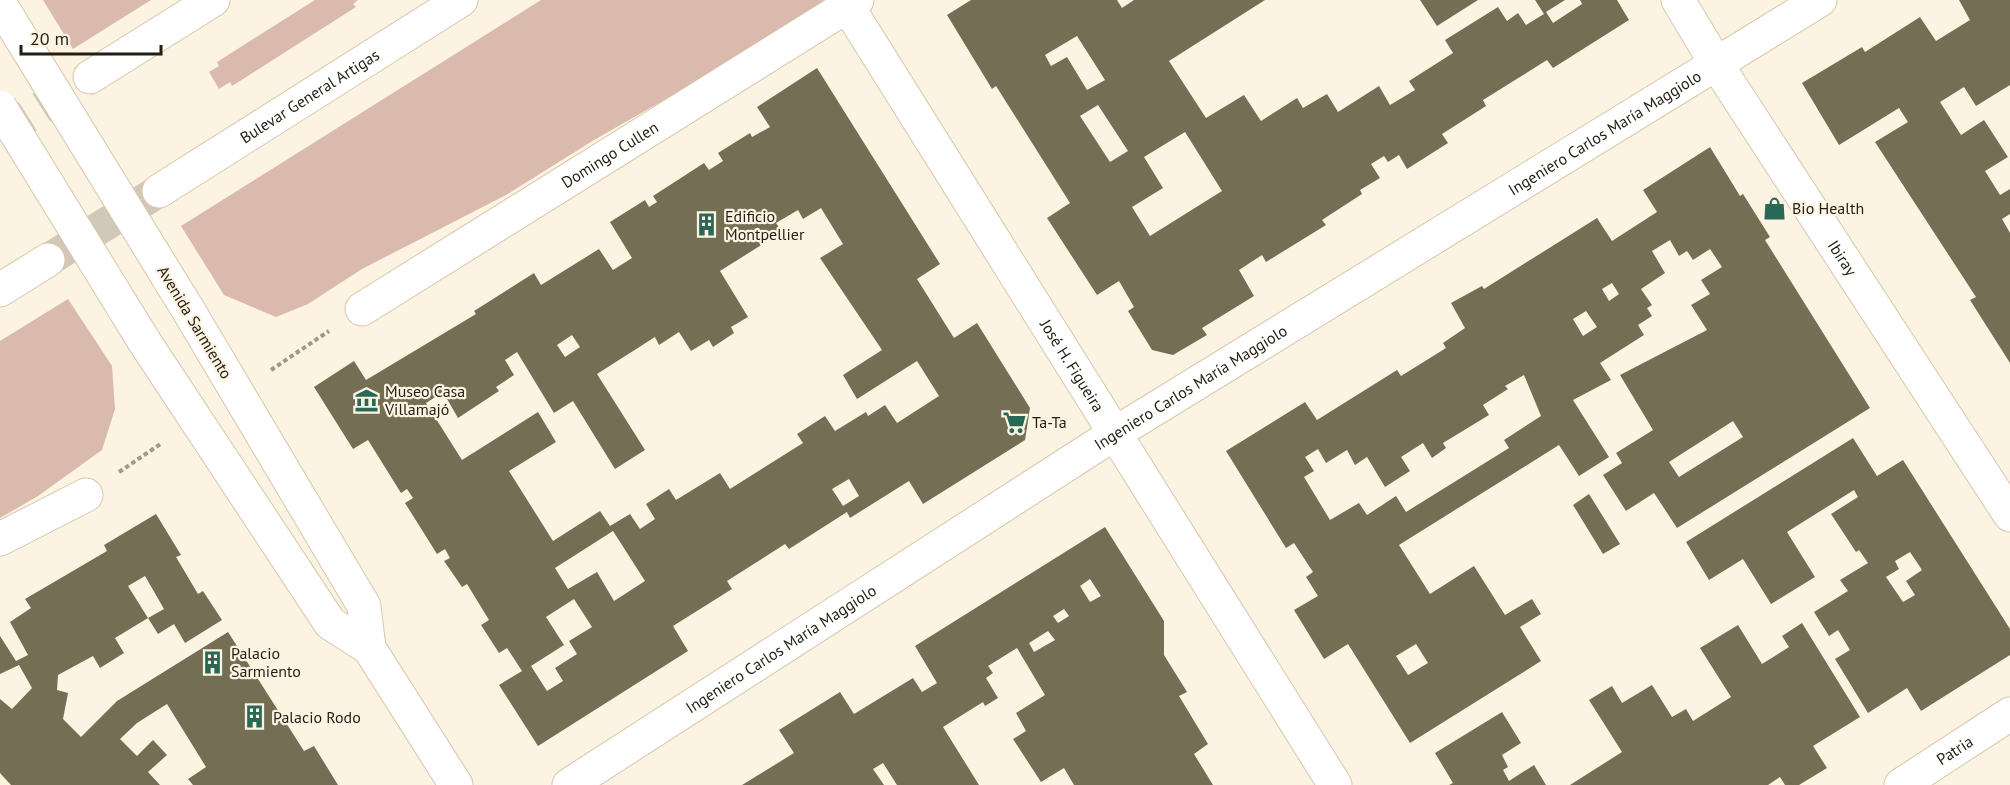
<svg xmlns="http://www.w3.org/2000/svg" width="2010" height="785" font-family="'PT Sans',sans-serif">
  <style>
    .green { fill: #dabaac }
    .building { fill: #746f54; fill-rule: evenodd }
    .lines { fill: none; stroke-linecap: round; stroke-linejoin: round }
    .secondary-tunnel { stroke: #d1c8b9; stroke-width: 33; stroke-dasharray: 33 16; stroke-linecap: butt }
    .street-casing { stroke: #d7c7ac; stroke-width: 35 }
    .secondary-casing { stroke: #d7c7ac; stroke-width: 35 }
    .path { stroke: #a0988a; stroke-width: 4; stroke-dasharray: 4.5 3; stroke-linecap: butt }
    .street { stroke: #fff; stroke-width: 33 }
    .secondary { stroke: #fff; stroke-width: 33 }
    .secondary-bridge-casing { stroke: #d7c7ac; stroke-width: 35; stroke-linecap: butt }
    .secondary-bridge { stroke: #fff; stroke-width: 33 }
    .labels { text-anchor: middle; dominant-baseline: central; stroke-width: 4.5; stroke-linejoin: round; paint-order: stroke }
    .street-label { font-size: 16px; fill: #231d13; stroke: #fdf3e2 }
    .poi-label { font-size: 16px; fill: #231d13; stroke: #fdf3e2; text-anchor: start }
  </style>
  <rect width="100%" height="100%" fill="#fdf3e2"/>
  <!-- green -->
  <g class="green">
    <path d="M 43,0 L 151,0 L 73,49 Z"/>
    <path d="M 315,0 L 358,0 L 353,4 L 356,7 L 232,86 L 230,82 L 219,89 L 209,72 L 219,66 L 217,62 Z"/>
    <path d="M 541,0 L 824,0 L 776,36 L 594,140 L 506,195 L 362,269 L 308,304 L 276,317 L 224,295 L 181,226 Z"/>
    <path d="M 68,299 L 112,366 L 115,409 L 102,450 L 38,496 L 0,518 L 0,341 Z"/>
  </g>
  <!-- building -->
  <g class="building">
    <path d="M 971,0 L 1117,0 L 1122,8 L 1134,0 L 1265,0 L 1169,61 L 1206,118 L 1244,95 L 1261,121 L 1297,98 L 1303,108 L 1327,94 L 1338,112 L 1379,86 L 1390,105 L 1415,90 L 1409,81 L 1453,53 L 1445,40 L 1498,7 L 1507,21 L 1518,13 L 1526,25 L 1544,14 L 1535,0 L 1565,0 L 1546,12 L 1553,23 L 1582,4 L 1580,0 L 1617,0 L 1629,20 L 1553,68 L 1547,60 L 1483,100 L 1486,106 L 1442,134 L 1448,143 L 1407,169 L 1399,155 L 1388,162 L 1384,156 L 1371,164 L 1380,178 L 1360,190 L 1362,194 L 1322,220 L 1326,225 L 1266,262 L 1262,255 L 1239,270 L 1254,296 L 1202,328 L 1207,335 L 1173,355 L 1152,350 L 1128,311 L 1134,307 L 1119,281 L 1097,295 L 1047,218 L 1070,203 L 996,86 L 992,89 L 947,15 ZM 1077,36 L 1105,80 L 1087,90 L 1067,57 L 1051,66 L 1045,55 ZM 1098,105 L 1128,151 L 1110,162 L 1080,116 ZM 1185,132 L 1222,191 L 1150,236 L 1132,207 L 1163,188 L 1144,157 Z"/>
    <path d="M 1420,0 L 1478,0 L 1437,26 Z"/>
    <path d="M 1959,0 L 2010,0 L 2010,85 L 1976,106 L 1964,87 L 1940,102 L 1961,135 L 1984,120 L 2008,157 L 1985,171 L 2000,195 L 2010,189 L 2010,214 L 2002,219 L 2010,233 L 2010,363 L 1970,300 L 1976,297 L 1875,142 L 1908,122 L 1899,108 L 1839,145 L 1802,83 L 1862,47 L 1865,52 L 1920,17 L 1936,41 L 1970,20 Z"/>
    <path d="M 817,68 L 940,264 L 917,279 L 954,338 L 977,323 L 1030,408 L 1025,440 L 923,504 L 909,481 L 850,518 L 847,512 L 789,549 L 785,544 L 727,581 L 732,589 L 673,626 L 688,651 L 538,746 L 499,685 L 522,671 L 507,648 L 499,653 L 481,625 L 489,620 L 467,584 L 462,587 L 444,561 L 450,558 L 445,549 L 437,554 L 405,503 L 413,498 L 407,489 L 401,493 L 368,440 L 353,449 L 314,387 L 354,361 L 366,380 L 476,314 L 474,311 L 534,273 L 541,285 L 599,249 L 613,270 L 632,258 L 610,222 L 645,200 L 649,207 L 657,202 L 653,196 L 704,163 L 709,170 L 712,168 L 723,161 L 718,153 L 750,133 L 752,137 L 770,127 L 757,107 ZM 821,208 L 843,244 L 820,258 L 882,350 L 843,375 L 857,399 L 917,361 L 939,396 L 897,423 L 885,405 L 868,416 L 866,412 L 835,431 L 825,416 L 797,434 L 803,443 L 730,489 L 720,473 L 676,500 L 669,489 L 646,504 L 655,519 L 640,529 L 630,514 L 610,526 L 600,511 L 553,541 L 509,471 L 556,442 L 538,412 L 462,460 L 426,403 L 443,392 L 458,418 L 499,391 L 496,387 L 514,375 L 505,360 L 517,352 L 554,413 L 573,401 L 615,469 L 645,450 L 597,374 L 655,337 L 659,345 L 679,332 L 691,351 L 709,340 L 713,347 L 734,333 L 731,327 L 748,317 L 720,271 L 782,232 L 776,223 L 798,210 L 803,219 ZM 572,335 L 580,347 L 565,357 L 557,345 ZM 849,479 L 859,496 L 843,506 L 832,489 ZM 613,531 L 645,581 L 614,601 L 597,572 L 568,589 L 555,568 ZM 574,599 L 592,627 L 569,641 L 577,654 L 555,668 L 563,681 L 547,691 L 531,666 L 564,645 L 546,617 Z"/>
    <path d="M 1710,147 L 1740,196 L 1743,194 L 1770,237 L 1765,240 L 1870,408 L 1677,528 L 1654,493 L 1626,511 L 1603,475 L 1622,463 L 1616,453 L 1653,430 L 1620,375 L 1707,330 L 1691,305 L 1710,294 L 1701,280 L 1722,267 L 1710,249 L 1693,260 L 1687,251 L 1679,256 L 1670,240 L 1652,251 L 1665,273 L 1641,289 L 1652,305 L 1647,308 L 1652,316 L 1638,325 L 1644,335 L 1600,363 L 1611,380 L 1573,400 L 1609,457 L 1579,476 L 1559,445 L 1399,545 L 1430,594 L 1474,566 L 1505,615 L 1532,599 L 1541,614 L 1520,627 L 1541,661 L 1410,743 L 1348,644 L 1324,659 L 1294,610 L 1318,596 L 1306,577 L 1313,572 L 1294,543 L 1286,548 L 1226,451 L 1305,402 L 1317,420 L 1397,370 L 1401,376 L 1446,348 L 1443,343 L 1465,328 L 1451,303 L 1482,286 L 1484,289 L 1597,218 L 1612,241 L 1657,212 L 1643,190 ZM 1612,283 L 1619,294 L 1609,301 L 1602,289 ZM 1586,311 L 1597,327 L 1583,336 L 1573,319 ZM 1524,375 L 1541,416 L 1504,440 L 1509,448 L 1406,512 L 1396,496 L 1367,515 L 1359,503 L 1330,520 L 1304,477 L 1314,471 L 1305,457 L 1318,449 L 1326,463 L 1347,450 L 1355,465 L 1367,457 L 1385,487 L 1410,471 L 1401,457 L 1423,443 L 1432,458 L 1446,448 L 1443,443 L 1489,415 L 1483,405 L 1508,389 L 1505,386 ZM 1733,421 L 1743,437 L 1679,477 L 1669,462 ZM 1416,644 L 1428,663 L 1408,675 L 1396,656 Z"/>
    <path d="M 1853,438 L 1877,476 L 1903,460 L 2010,629 L 2010,655 L 1921,711 L 1907,688 L 1868,713 L 1835,659 L 1850,650 L 1838,630 L 1829,636 L 1814,612 L 1848,591 L 1840,580 L 1868,563 L 1859,550 L 1856,552 L 1831,514 L 1858,497 L 1854,490 L 1787,532 L 1815,577 L 1771,604 L 1743,559 L 1709,580 L 1686,542 ZM 1910,552 L 1922,570 L 1906,581 L 1915,595 L 1903,602 L 1886,577 L 1899,569 L 1895,561 Z"/>
    <path d="M 1589,494 L 1620,544 L 1603,554 L 1573,505 Z"/>
    <path d="M 156,514 L 181,555 L 176,557 L 198,594 L 203,591 L 222,620 L 185,643 L 174,624 L 158,634 L 148,618 L 164,609 L 145,576 L 128,586 L 148,618 L 115,638 L 124,653 L 100,668 L 93,656 L 58,675 L 57,690 L 68,693 L 63,719 L 81,737 L 117,701 L 228,632 L 304,751 L 314,746 L 338,785 L 193,785 L 188,779 L 206,767 L 167,704 L 137,723 L 120,739 L 137,756 L 153,740 L 167,755 L 148,772 L 160,785 L 11,785 L 0,773 L 0,699 L 12,709 L 32,688 L 19,665 L 0,674 L 0,636 L 16,661 L 28,655 L 10,622 L 31,608 L 25,599 L 107,551 L 104,545 Z"/>
    <path d="M 1105,527 L 1164,621 L 1164,655 L 1187,692 L 1179,696 L 1208,744 L 1194,754 L 1213,785 L 1074,785 L 1064,768 L 1041,782 L 1013,739 L 1026,731 L 1016,713 L 1045,695 L 1017,648 L 988,666 L 993,673 L 986,678 L 998,698 L 985,706 L 983,702 L 943,727 L 979,785 L 897,785 L 883,763 L 873,769 L 884,785 L 742,785 L 794,753 L 779,730 L 840,692 L 854,714 L 913,678 L 922,692 L 937,683 L 915,646 ZM 1090,579 L 1101,596 L 1090,602 L 1080,586 ZM 1064,609 L 1069,616 L 1058,623 L 1053,616 ZM 1048,631 L 1055,640 L 1034,652 L 1029,643 Z"/>
    <path d="M 1802,623 L 1860,717 L 1813,746 L 1827,768 L 1799,785 L 1785,785 L 1780,777 L 1768,785 L 1570,785 L 1622,752 L 1589,700 L 1612,686 L 1622,703 L 1652,685 L 1672,717 L 1686,709 L 1693,721 L 1731,697 L 1700,648 L 1738,625 L 1762,664 L 1789,647 L 1782,636 Z"/>
    <path d="M 1502,712 L 1521,743 L 1502,755 L 1508,767 L 1503,770 L 1509,781 L 1534,765 L 1546,785 L 1449,785 L 1453,783 L 1435,753 Z"/>
  </g>
  <g class="lines">
    <!-- secondary-tunnel -->
    <g class="secondary-tunnel">
      <path d="M 0,134 L 90,77"/>
      <path d="M 48,260 L 159,191"/>
    </g>
    <defs>
      <g id="street">
        <path id="s1" d="M 1678,0 L 1717,65 L 2010,515"/>
        <path id="s2" d="M 848,7 L 1335,785"/>
        <path id="s3" d="M 362,309 L 857,0"/>
        <path d="M 0,539 L 86,495"/>
        <path id="s4" d="M 569,785 L 1114,434 L 1820,0"/>
        <path id="s5" d="M 1901,785 L 2010,714"/>
      </g>
      <g id="secondary">
        <path d="M 90,77 L 213,0"/>
        <path id="s6" d="M 159,191 L 461,0"/>
        <path d="M 0,290 L 48,260"/>
        <path d="M 190,313 L 364,606 L 369,648"/>
        <path d="M 144,341 L 330,623 L 369,648 L 456,785"/>
      </g>
    </defs>
    <!-- street casing -->
    <use href="#street" class="street-casing"/>
    <!-- secondary casing -->
    <use href="#secondary" class="secondary-casing"/>
    <!-- path -->
    <g class="path">
      <path d="M 271,370 L 329,331"/>
      <path d="M 119,472 L 162,443"/>
    </g>
    <!-- street -->
    <use href="#street" class="street"/>
    <!-- secondary -->
    <use href="#secondary" class="secondary"/>
    <defs>
      <g id="secondary-bridge">
        <path d="M 0,4 L 190,313"/>
        <path d="M 0,107 L 144,341"/>
      </g>
    </defs>
    <!-- secondary-bridge casing -->
    <use href="#secondary-bridge" class="secondary-bridge-casing"/>
    <!-- secondary-bridge -->
    <use href="#secondary-bridge" class="secondary-bridge"/>
  </g>
  <!-- icons -->
  <defs>
    <symbol id="shop-bare" viewBox="-9 -9 18 18"><path d="M-5-2.5h2.3a2.7 3.5 0 0 1 5.4 0H5L5.5 6h-11ZM-1.5-2.5h3a1.5 2.3 0 0 0-3 0Z" fill="#296855" stroke="#fdf3e2" stroke-width="2.5" paint-order="stroke"/></symbol>
    <symbol id="building-bare" viewBox="-9 -9 18 18"><path d="M-4-6H4V6H1V3H-1V6H-4ZM-2.5-4.3h1.7v1.8h-1.7ZM.8-4.3h1.7v1.8H.8ZM-2.5-1h1.7V.8h-1.7ZM.8-1h1.7V.8H.8Z" fill="#296855" stroke="#fdf3e2" stroke-width="2.5" paint-order="stroke"/></symbol>
    <symbol id="museum-bare" viewBox="-9 -9 18 18"><path d="M0-6L6-3V-2H-6V-3ZM-5-1h2V3h-2ZM-1-1h2V3h-2ZM3-1h2V3H3ZM-6 4H6V6H-6Z" fill="#296855" stroke="#fdf3e2" stroke-width="2.5" paint-order="stroke"/></symbol>
    <symbol id="supermarket-bare" viewBox="-9 -9 18 18"><path d="M-6-5.5h2.5l.6 2H6L4.5 2H-2.5L-4.4-4H-6ZM-1.5 3.2a1.3 1.3 0 1 0 .1 0ZM3 3.2a1.3 1.3 0 1 0 .1 0Z" fill="#296855" stroke="#fdf3e2" stroke-width="2.5" paint-order="stroke"/></symbol>
  </defs>
  <g fill-rule="evenodd">
    <use href="#shop-bare" x="1758" y="192" width="33" height="33"/>
    <use href="#building-bare" x="690" y="208" width="33" height="33"/>
    <use href="#museum-bare" x="350" y="384" width="33" height="33"/>
    <use href="#supermarket-bare" x="998" y="406" width="33" height="33"/>
    <use href="#building-bare" x="196" y="646" width="33" height="33"/>
    <use href="#building-bare" x="238" y="700" width="33" height="33"/>
  </g>
  <g class="labels">
    <!-- street labels -->
    <g class="street-label">
      <text stroke="none"><textPath href="#s6" startOffset="178">Bulevar General Artigas</textPath></text>
      <text stroke="none"><textPath href="#s4" startOffset="1224">Ingeniero Carlos María Maggiolo</textPath></text>
      <text stroke="none"><textPath href="#s3" startOffset="292">Domingo Cullen</textPath></text>
      <text stroke="none"><textPath href="#s1" startOffset="306">Ibiray</textPath></text>
      <text transform="translate(195 322) rotate(59)">Avenida Sarmiento</text>
      <text stroke="none"><textPath href="#s2" startOffset="423">José H. Figueira</textPath></text>
      <text stroke="none"><textPath href="#s4" startOffset="738">Ingeniero Carlos María Maggiolo</textPath></text>
      <text stroke="none"><textPath href="#s4" startOffset="252">Ingeniero Carlos María Maggiolo</textPath></text>
      <text stroke="none"><textPath href="#s5" startOffset="64">Patria</textPath></text>
    </g>
    <!-- poi labels -->
    <g class="poi-label">
      <text x="1792" y="208">Bio Health</text>
      <text x="725" y="216">Edificio<tspan x="725" dy="18">Montpellier</tspan></text>
      <text x="385" y="391">Museo Casa<tspan x="385" dy="18">Villamajó</tspan></text>
      <text x="1032" y="422">Ta-Ta</text>
      <text x="231" y="653">Palacio<tspan x="231" dy="18">Sarmiento</tspan></text>
      <text x="273" y="717">Palacio Rodo</text>
    </g>
  </g>
  <!-- scale -->
  <path d="M21 45v9h140v-9" fill="none" stroke="#231d13" stroke-width="3"/>
  <text x="30" y="45" font-size="18" fill="#231d13" stroke="#fdf3e2" stroke-width="4.5" paint-order="stroke">20 m</text>
</svg>
